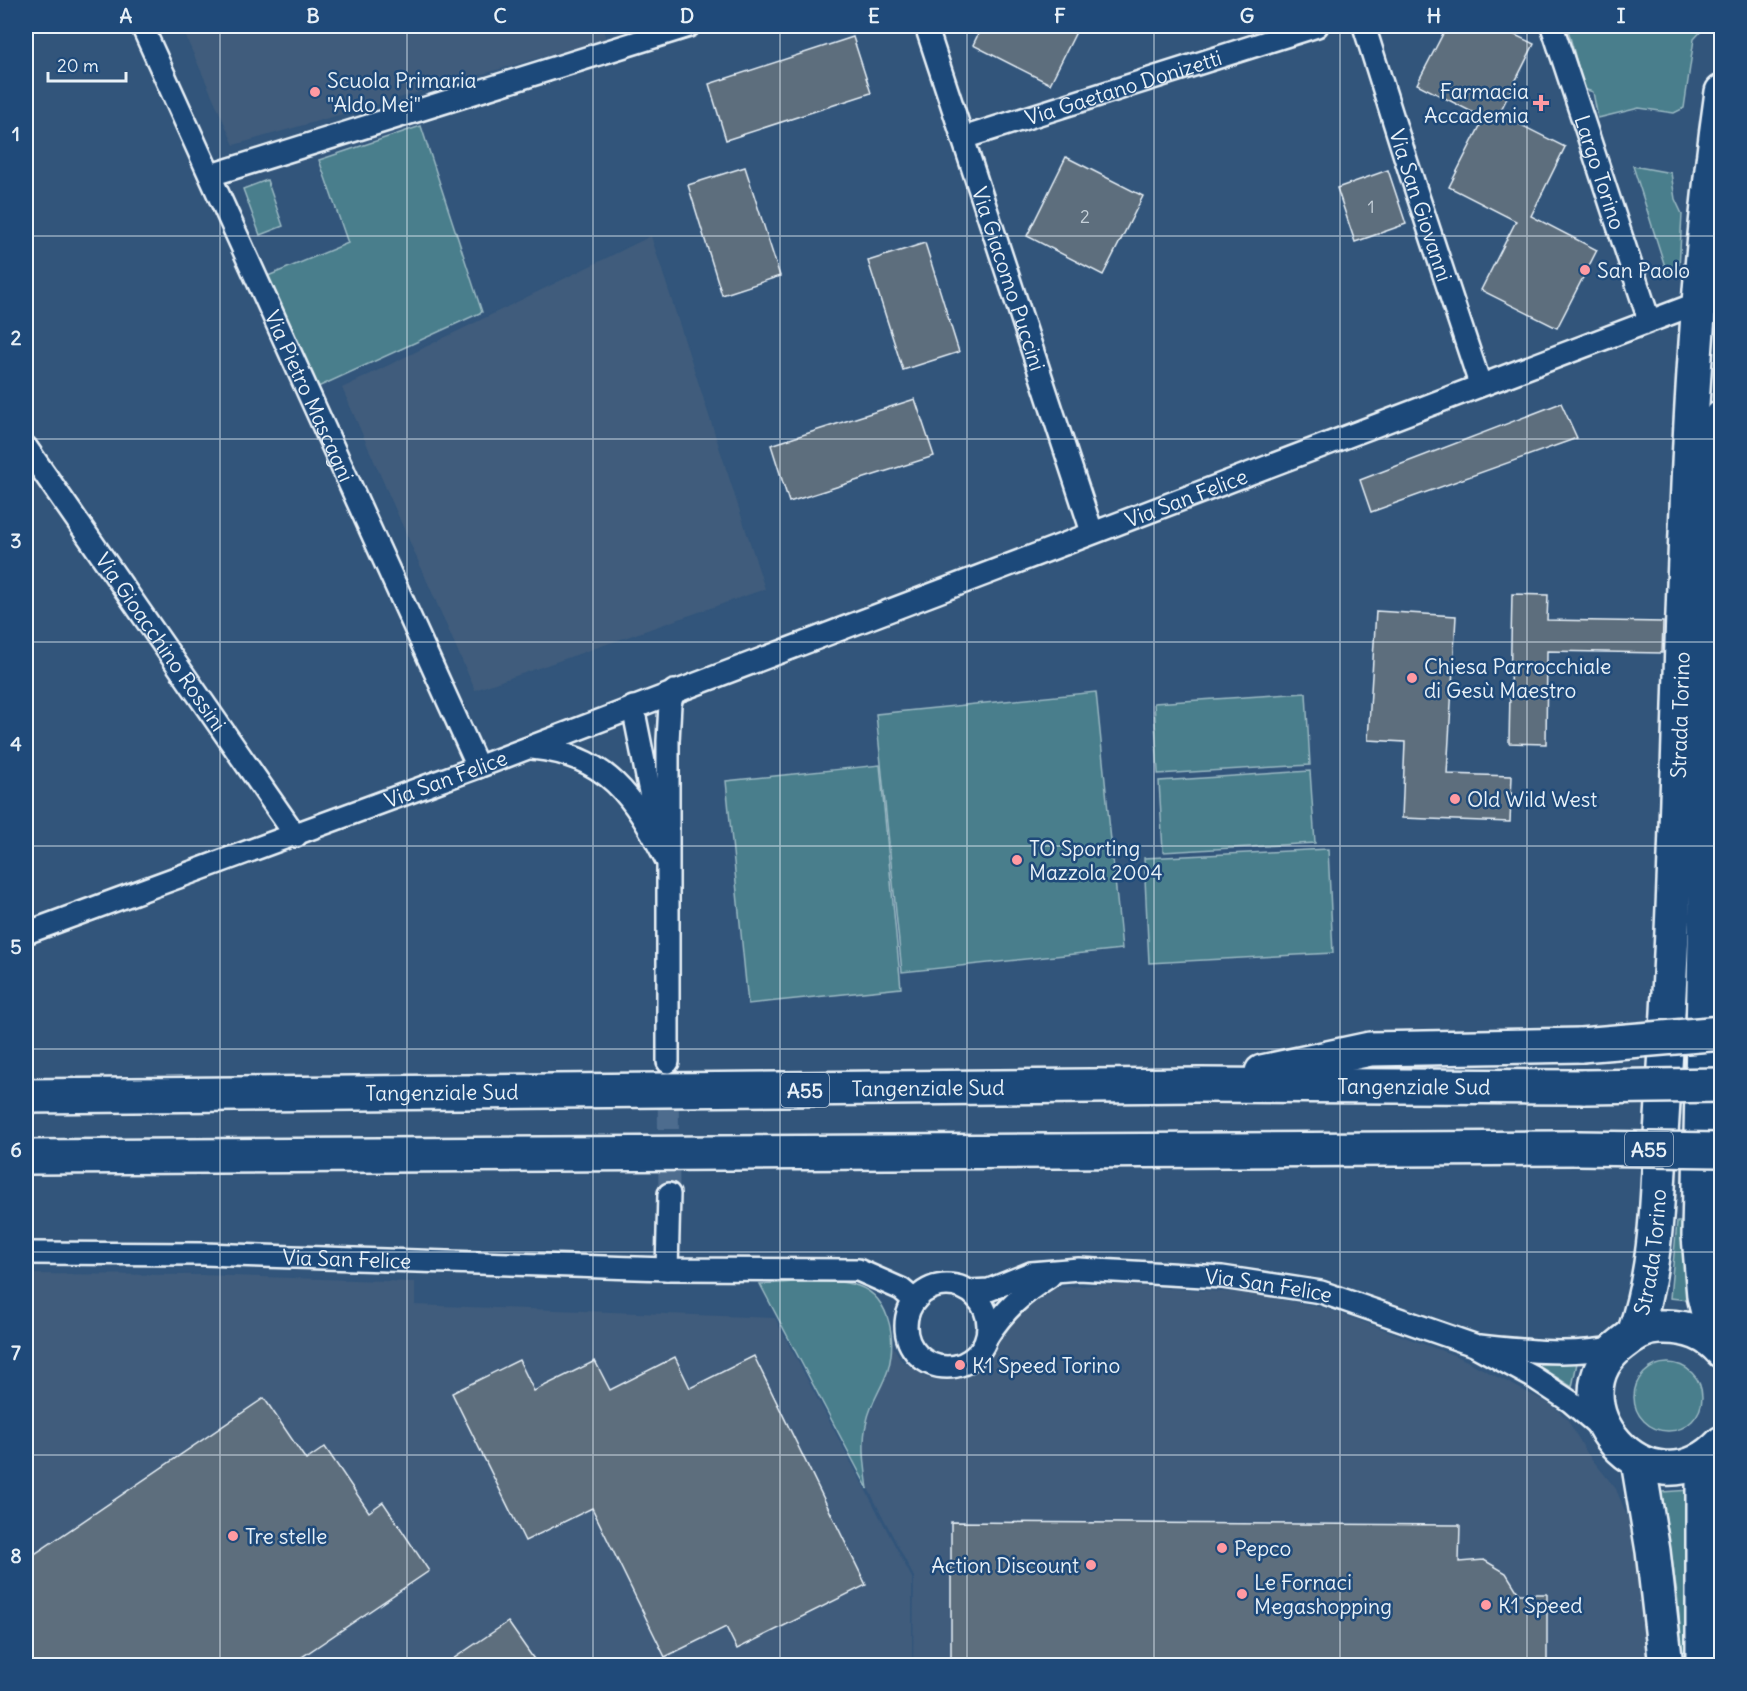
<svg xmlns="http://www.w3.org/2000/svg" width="1747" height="1691" font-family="Delius,sans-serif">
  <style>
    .built { fill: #3f5c7c }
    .green { fill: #4a7e8c; stroke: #99b8c2; stroke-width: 1.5 }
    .building { fill: #5d6e7d; stroke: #e8f1f8; stroke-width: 1.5 }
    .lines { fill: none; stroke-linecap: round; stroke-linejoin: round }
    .street-tunnel { stroke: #4d6c8e; stroke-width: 21; stroke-dasharray: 21 10; stroke-linecap: butt }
    .street-casing { stroke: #e8f1f8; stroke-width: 26 }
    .primary-casing { stroke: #e8f1f8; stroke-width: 38 }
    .highway-casing { stroke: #e8f1f8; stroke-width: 38 }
    .street { stroke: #1f4a7a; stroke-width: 21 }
    .primary { stroke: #1f4a7a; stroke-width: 33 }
    .highway { stroke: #1f4a7a; stroke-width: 33 }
    .highway-bridge-casing { stroke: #e8f1f8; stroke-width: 38; stroke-linecap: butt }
    .highway-bridge { stroke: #1f4a7a; stroke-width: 33 }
    .grid { fill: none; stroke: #e8f1f8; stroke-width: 1.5; stroke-opacity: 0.55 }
    .poi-dot { fill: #ff9aa2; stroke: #1f4a7a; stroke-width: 2 }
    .labels { text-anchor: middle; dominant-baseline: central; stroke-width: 5; stroke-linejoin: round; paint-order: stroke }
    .number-label { font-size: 18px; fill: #c5d0d9 }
    .shield { fill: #1f4a7a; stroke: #acbfd2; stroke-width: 1.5 }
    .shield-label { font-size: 20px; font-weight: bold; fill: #e8f1f8 }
    .poi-label { font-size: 21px; fill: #e8f1f8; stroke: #1f4a7a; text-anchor: start }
    .street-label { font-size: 21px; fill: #e8f1f8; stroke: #1f4a7a }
    .neatline { fill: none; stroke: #e8f1f8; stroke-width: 2 }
    .grid-label { font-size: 20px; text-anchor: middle; font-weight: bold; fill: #e8f1f8 }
  </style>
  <rect width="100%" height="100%" fill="#32557b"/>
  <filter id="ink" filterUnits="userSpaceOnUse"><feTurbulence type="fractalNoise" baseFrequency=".0167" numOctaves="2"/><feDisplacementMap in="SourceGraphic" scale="12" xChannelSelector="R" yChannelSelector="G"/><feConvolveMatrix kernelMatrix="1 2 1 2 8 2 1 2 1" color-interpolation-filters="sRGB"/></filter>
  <g filter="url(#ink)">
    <!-- built -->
    <g class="built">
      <path d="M 181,26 L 602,26 L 606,39 L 234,145 Z"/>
      <path d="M 651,236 L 765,589 L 475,690 L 342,388 Z"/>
      <path d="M 26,1274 L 202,1275 L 415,1282 L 415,1305 L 775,1318 L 912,1578 L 912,1665 L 26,1666 Z"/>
      <path d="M 1105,1284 L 1256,1294 L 1328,1309 L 1459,1357 L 1552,1405 L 1567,1419 L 1587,1453 L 1616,1489 L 1630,1523 L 1651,1665 L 913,1665 L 914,1577 L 869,1490 L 864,1449 L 867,1422 L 889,1368 L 893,1346 L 901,1360 L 927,1378 L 945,1378 L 975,1373 L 993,1352 L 997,1340 L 1032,1295 L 1052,1288 Z"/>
    </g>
    <!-- green -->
    <g class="green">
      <path d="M 1567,26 L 1706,26 L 1694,39 L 1684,108 L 1674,113 L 1639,108 L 1598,118 L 1593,92 L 1584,89 Z"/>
      <path d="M 421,126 L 482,312 L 318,387 L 268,276 L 348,243 L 319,160 Z"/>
      <path d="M 1633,166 L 1671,173 L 1675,199 L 1682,214 L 1679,268 L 1668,276 Z"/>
      <path d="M 267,180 L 283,226 L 260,235 L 243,189 Z"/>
      <path d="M 1096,692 L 1122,949 L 902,972 L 876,714 Z"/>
      <path d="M 1306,693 L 1310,765 L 1158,774 L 1154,703 Z"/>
      <path d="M 880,765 L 901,988 L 748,1004 L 726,781 Z"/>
      <path d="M 1310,771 L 1315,843 L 1163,852 L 1159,781 Z"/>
      <path d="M 1328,849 L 1333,953 L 1149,963 L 1144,858 Z"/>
      <path d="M 1677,1222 L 1685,1222 L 1684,1266 L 1688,1300 L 1670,1298 Z"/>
      <path d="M 760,1284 C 789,1283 823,1278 851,1284 C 890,1292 897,1337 888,1370 C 882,1388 871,1402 867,1421 C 861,1443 865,1466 868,1489 Z"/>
      <path d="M 1577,1363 L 1572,1387 L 1540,1367 L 1540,1364 Z"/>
      <circle cx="1668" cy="1397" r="34"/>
      <path d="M 1690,1490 L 1686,1603 L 1688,1665 L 1682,1665 L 1678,1601 L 1662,1492 Z"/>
    </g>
    <!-- building -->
    <g class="building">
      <path d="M 982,26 L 1079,26 L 1050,84 L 973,45 Z"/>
      <path d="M 1447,26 L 1496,26 L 1534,44 L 1499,114 L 1565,147 L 1531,216 L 1597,250 L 1557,328 L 1481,290 L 1516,221 L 1449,187 L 1484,118 L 1417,84 Z"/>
      <path d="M 853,37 L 871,93 L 726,140 L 709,84 Z"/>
      <path d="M 1066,157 L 1143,196 L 1103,275 L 1027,236 Z"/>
      <path d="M 745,167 L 780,276 L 722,295 L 688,185 Z"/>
      <path d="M 1388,170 L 1406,224 L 1355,242 L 1337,188 Z"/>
      <path d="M 925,243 L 959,352 L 903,370 L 868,261 Z"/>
      <path d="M 915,399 L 934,456 L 789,502 L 771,445 Z"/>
      <path d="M 1561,403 L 1577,438 L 1371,512 L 1360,480 Z"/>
      <path d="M 1512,594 L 1548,595 L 1547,620 L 1663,622 L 1662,653 L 1547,651 L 1546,744 L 1509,743 Z"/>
      <path d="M 1376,611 L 1456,616 L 1447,774 L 1512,776 L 1510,822 L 1402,818 L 1405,742 L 1368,740 Z"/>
      <path d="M 754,1356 L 866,1585 L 737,1649 L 726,1627 L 665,1657 L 592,1508 L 525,1541 L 452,1393 L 519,1360 L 534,1391 L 595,1361 L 610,1390 L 675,1357 L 690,1388 Z"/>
      <path d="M 264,1398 L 306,1460 L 325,1447 L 369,1512 L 383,1502 L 429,1571 L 290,1665 L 26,1665 L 26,1560 Z"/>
      <path d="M 951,1522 L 1460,1525 L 1459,1562 L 1484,1560 L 1506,1573 L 1519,1594 L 1547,1594 L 1547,1665 L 951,1665 Z"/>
      <path d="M 508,1622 L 538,1665 L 444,1665 Z"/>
    </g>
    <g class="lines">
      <!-- street-tunnel -->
      <path class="street-tunnel" d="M 668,1077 L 669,1194"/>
      <defs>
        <g id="street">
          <path id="s1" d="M 142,26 L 478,767"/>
          <path id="s2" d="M 926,26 L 1092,532"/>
          <path id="s3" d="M 1364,26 L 1407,163 L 1480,384"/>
          <path id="s4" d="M 1552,26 L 1649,320"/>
          <path id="s5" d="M 963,138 L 1317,26"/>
          <path d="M 211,175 L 689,26"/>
          <path id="s6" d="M 26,447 L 296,836"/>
          <path d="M 633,707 L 657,827"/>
          <path d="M 532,748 C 607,755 634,797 666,859"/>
          <path id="s7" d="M 26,933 L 478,767 L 1698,303"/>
          <path d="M 668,1062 L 668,741 L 670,704 L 674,691"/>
          <path id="s8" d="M 26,1253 L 203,1254 L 667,1269 L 858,1270 L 901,1289 L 914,1300"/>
          <path d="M 667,1269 L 669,1194"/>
          <circle cx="947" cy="1326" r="41"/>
          <path id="s9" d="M 970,1291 L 989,1290 L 1031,1273 L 1079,1269 L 1222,1277 L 1321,1292 L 1474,1345 L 1533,1377 L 1571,1402 L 1605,1431"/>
          <path d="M 987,1337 C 1004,1310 1023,1293 1050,1276"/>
          <path d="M 1480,1346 C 1527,1351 1570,1356 1617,1347"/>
        </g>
        <g id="primary">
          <path id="s10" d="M 1634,1334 C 1655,1274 1657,1212 1660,1149 C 1664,1091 1667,1032 1670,974 C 1685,680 1680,384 1722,92"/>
          <path d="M 1716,1344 L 1704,1296 L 1699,1236 L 1710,690 L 1722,417"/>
          <path d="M 1722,1351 C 1706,1332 1684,1326 1660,1327 C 1647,1327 1634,1334 1623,1343 C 1547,1399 1648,1521 1722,1443"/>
          <path d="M 1703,1459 L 1703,1666"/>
          <path d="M 1638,1461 L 1653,1551 L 1666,1666"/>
        </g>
        <g id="highway">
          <path d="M 1262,1072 L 1370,1049 L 1581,1045"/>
          <path id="s11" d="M 26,1096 L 1200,1085 L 1585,1087"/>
          <path d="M 26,1157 L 1577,1148"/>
        </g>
      </defs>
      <!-- street casing -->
      <use href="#street" class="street-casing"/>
      <!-- primary casing -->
      <use href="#primary" class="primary-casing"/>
      <!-- highway casing -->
      <use href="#highway" class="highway-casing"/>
      <!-- street -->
      <use href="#street" class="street"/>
      <!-- primary -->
      <use href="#primary" class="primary"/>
      <!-- highway -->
      <use href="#highway" class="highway"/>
      <defs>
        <g id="highway-bridge">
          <path d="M 1581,1045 L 1722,1033"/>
          <path d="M 1585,1087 L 1722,1085"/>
          <path d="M 1577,1148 L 1722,1150"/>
        </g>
      </defs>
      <!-- highway-bridge casing -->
      <use href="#highway-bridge" class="highway-bridge-casing"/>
      <!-- highway-bridge -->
      <use href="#highway-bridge" class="highway-bridge"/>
    </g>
  </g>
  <!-- grid -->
  <path class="grid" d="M 220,26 L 220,1666M 407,26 L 407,1666M 593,26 L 593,1666M 780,26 L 780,1666M 967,26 L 967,1666M 1154,26 L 1154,1666M 1340,26 L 1340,1666M 1527,26 L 1527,1666M 26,236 L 1722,236M 26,439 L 1722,439M 26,642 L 1722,642M 26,846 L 1722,846M 26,1049 L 1722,1049M 26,1252 L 1722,1252M 26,1455 L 1722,1455"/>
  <!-- markers -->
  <g class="poi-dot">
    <circle cx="315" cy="92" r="6"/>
    <path d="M1538 94h6v6h6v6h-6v6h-6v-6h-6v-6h6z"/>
    <circle cx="1585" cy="270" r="6"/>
    <circle cx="1412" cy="678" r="6"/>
    <circle cx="1455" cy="799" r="6"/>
    <circle cx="1017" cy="860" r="6"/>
    <circle cx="960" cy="1365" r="6"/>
    <circle cx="233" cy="1536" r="6"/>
    <circle cx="1222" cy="1548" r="6"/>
    <circle cx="1091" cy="1565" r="6"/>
    <circle cx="1242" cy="1594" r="6"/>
    <circle cx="1486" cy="1605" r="6"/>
  </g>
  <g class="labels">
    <!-- number labels -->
    <g class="number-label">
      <text x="1371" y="206">1</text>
      <text x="1085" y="216">2</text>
    </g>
    <!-- shield labels -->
    <g class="shield">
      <rect x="781" y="1073" width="48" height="34" rx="4.5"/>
      <rect x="1625" y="1132" width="48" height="34" rx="4.5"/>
    </g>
    <g class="shield-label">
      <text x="805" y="1090">A55</text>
      <text x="1649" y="1149">A55</text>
    </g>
    <!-- poi labels -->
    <g class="poi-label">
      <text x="327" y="80">Scuola Primaria<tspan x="327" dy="24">"Aldo Mei"</tspan></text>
      <text x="1529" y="91" text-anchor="end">Farmacia<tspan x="1529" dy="24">Accademia</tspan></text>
      <text x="1597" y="270">San Paolo</text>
      <text x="1424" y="666">Chiesa Parrocchiale<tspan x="1424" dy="24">di Gesù Maestro</tspan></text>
      <text x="1467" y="799">Old Wild West</text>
      <text x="1029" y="848">TO Sporting<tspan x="1029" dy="24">Mazzola 2004</tspan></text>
      <text x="972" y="1365">K1 Speed Torino</text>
      <text x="245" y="1536">Tre stelle</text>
      <text x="1234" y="1548">Pepco</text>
      <text x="1079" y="1565" text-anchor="end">Action Discount</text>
      <text x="1254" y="1582">Le Fornaci<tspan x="1254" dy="24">Megashopping</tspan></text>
      <text x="1498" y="1605">K1 Speed</text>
    </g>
    <!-- street labels -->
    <g class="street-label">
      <text stroke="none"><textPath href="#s5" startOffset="168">Via Gaetano Donizetti</textPath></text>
      <text stroke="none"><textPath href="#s4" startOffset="154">Largo Torino</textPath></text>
      <text stroke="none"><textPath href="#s3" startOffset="188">Via San Giovanni</textPath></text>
      <text stroke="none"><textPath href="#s2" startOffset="266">Via Giacomo Puccini</textPath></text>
      <text stroke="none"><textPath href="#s1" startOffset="406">Via Pietro Mascagni</textPath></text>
      <text stroke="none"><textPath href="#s7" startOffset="1239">Via San Felice</textPath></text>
      <text stroke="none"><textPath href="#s6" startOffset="237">Via Gioacchino Rossini</textPath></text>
      <text stroke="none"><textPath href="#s10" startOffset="622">Strada Torino</textPath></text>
      <text stroke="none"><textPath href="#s7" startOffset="447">Via San Felice</textPath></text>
      <text stroke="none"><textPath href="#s11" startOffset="1388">Tangenziale Sud</textPath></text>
      <text stroke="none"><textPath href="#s11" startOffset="902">Tangenziale Sud</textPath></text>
      <text stroke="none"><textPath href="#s11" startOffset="416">Tangenziale Sud</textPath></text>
      <text stroke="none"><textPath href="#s10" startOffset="84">Strada Torino</textPath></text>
      <text stroke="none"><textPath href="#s8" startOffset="321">Via San Felice</textPath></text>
      <text stroke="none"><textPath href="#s9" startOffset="303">Via San Felice</textPath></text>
    </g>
  </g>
  <!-- margin -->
  <rect width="1747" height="1691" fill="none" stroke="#1f4a7a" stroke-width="66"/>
  <!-- scale -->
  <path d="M48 72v9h78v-9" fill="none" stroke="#e8f1f8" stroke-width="3"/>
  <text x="57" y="72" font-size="18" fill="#e8f1f8" stroke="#1f4a7a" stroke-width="4.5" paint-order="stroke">20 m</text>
  <rect x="33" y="33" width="1681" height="1625" class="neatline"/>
  <g class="grid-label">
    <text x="126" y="23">A</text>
    <text x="313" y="23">B</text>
    <text x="500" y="23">C</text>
    <text x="687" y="23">D</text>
    <text x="874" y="23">E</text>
    <text x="1060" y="23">F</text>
    <text x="1247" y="23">G</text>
    <text x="1434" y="23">H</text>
    <text x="1621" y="23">I</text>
    <text x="16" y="141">1</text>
    <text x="16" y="345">2</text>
    <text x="16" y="548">3</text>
    <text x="16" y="751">4</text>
    <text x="16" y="954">5</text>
    <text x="16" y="1157">6</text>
    <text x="16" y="1360">7</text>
    <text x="16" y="1563">8</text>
  </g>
</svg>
